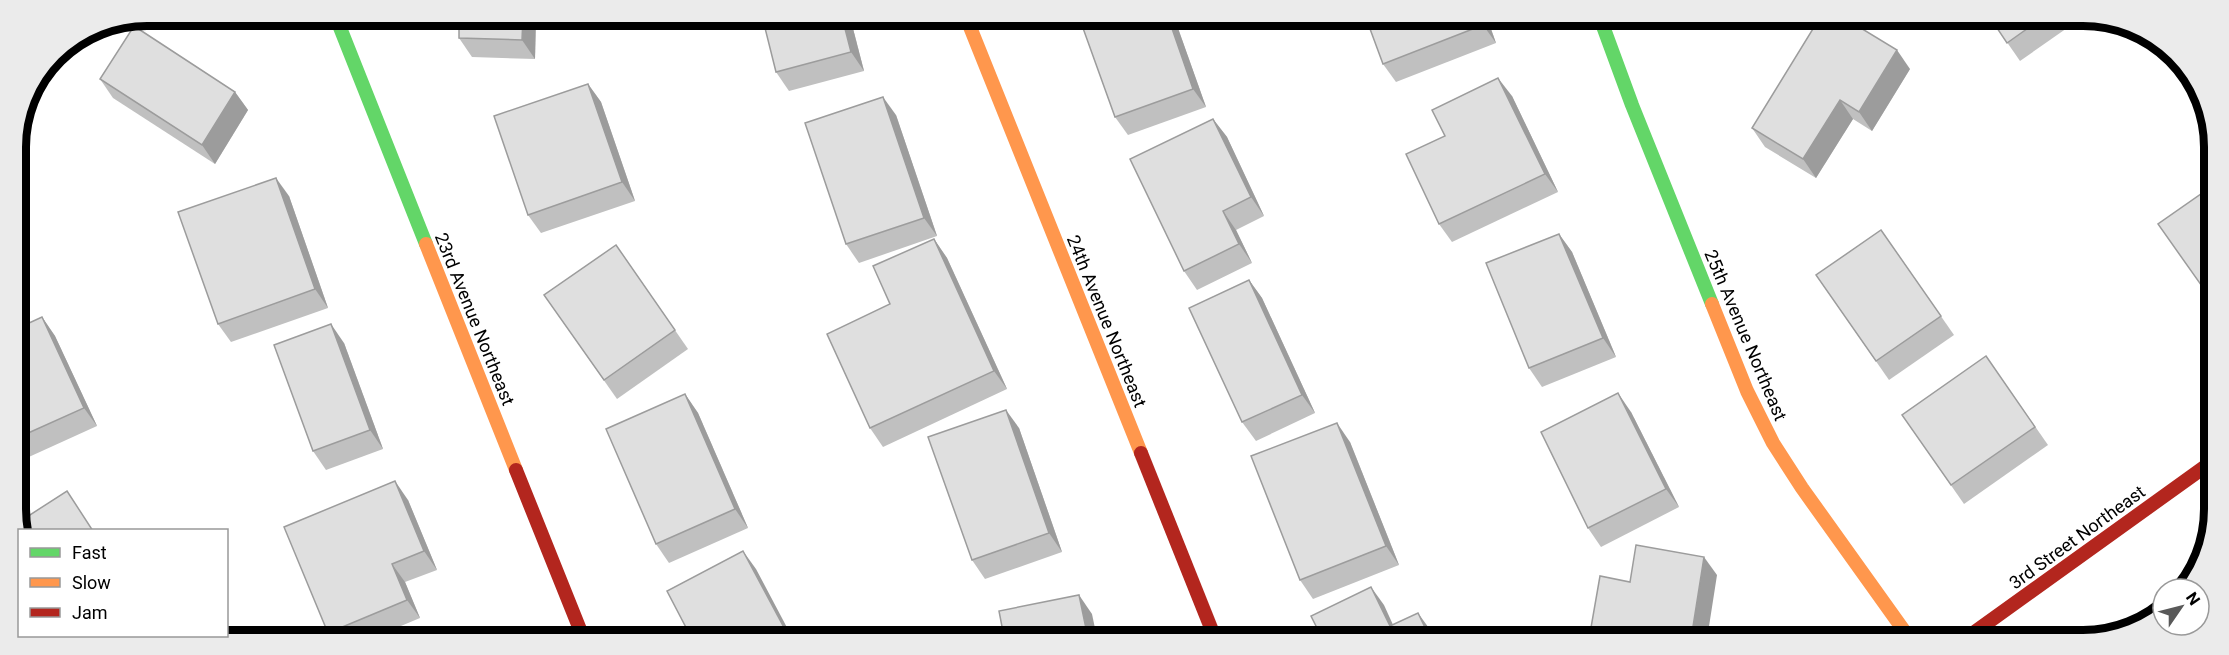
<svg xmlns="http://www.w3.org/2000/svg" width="2229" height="655" font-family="Roboto,sans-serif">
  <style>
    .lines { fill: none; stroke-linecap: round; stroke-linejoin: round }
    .fast { stroke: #63d668; stroke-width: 14 }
    .slow { stroke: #ff974d; stroke-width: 14 }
    .jam { stroke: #b3261e; stroke-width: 14 }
    .wall { fill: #c0c0c0 }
    .shaded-wall { fill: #9c9c9c }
    .building { fill: #dfdfdf; stroke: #9c9c9c; stroke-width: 1.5 }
    .labels { text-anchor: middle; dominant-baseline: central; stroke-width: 4.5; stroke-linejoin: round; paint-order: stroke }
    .street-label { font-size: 18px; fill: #000; stroke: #fff }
    .rim { fill: none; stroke: #000; stroke-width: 8 }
  </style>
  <rect width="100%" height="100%" fill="#fff"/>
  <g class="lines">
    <!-- fast -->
    <g class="fast">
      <path d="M 335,15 L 426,244"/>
      <path d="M 1600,18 L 1632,105 L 1712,304"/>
    </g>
    <!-- slow -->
    <g class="slow">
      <path d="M 966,17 L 1141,453"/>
      <path d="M 426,244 L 516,470"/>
      <path d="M 1712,304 L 1747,391 L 1773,443 L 1802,488 L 1910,639"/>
    </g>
    <!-- jam -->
    <g class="jam">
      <path d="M 1141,453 L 1215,638"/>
      <path d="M 516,470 L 583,637"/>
      <path d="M 1965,639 L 2210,463"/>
    </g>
  </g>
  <!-- wall -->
  <g class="wall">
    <path d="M 459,16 L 536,16 L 535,59 L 472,57 L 459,38 Z"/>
    <path d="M 850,17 L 864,71 L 789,91 L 776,72 Z"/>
    <path d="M 1079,17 L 1174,17 L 1206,107 L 1128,135 L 1115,117 Z"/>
    <path d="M 1366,18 L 1487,18 L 1496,43 L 1396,82 L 1383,64 Z"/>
    <path d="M 1991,19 L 2080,19 L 2020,61 Z"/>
    <path d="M 1910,69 L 1872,131 L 1853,119 L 1816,178 L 1765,147 L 1752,128 Z"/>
    <path d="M 100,79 L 235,92 L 248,110 L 215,164 L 113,98 Z"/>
    <path d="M 588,84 L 601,102 L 635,201 L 541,233 L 528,215 Z"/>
    <path d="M 1512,96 L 1558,192 L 1452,242 L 1439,224 L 1445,136 Z"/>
    <path d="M 896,115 L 937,236 L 859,263 L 846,244 Z"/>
    <path d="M 1213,119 L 1227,137 L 1264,216 L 1236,230 L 1252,263 L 1197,290 L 1184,271 Z"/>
    <path d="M 289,196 L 328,308 L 231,342 L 218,324 Z"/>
    <path d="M 1881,230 L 1954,335 L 1889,380 L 1816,275 Z"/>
    <path d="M 1559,234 L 1572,252 L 1616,357 L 1542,387 L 1529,368 Z"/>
    <path d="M 934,239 L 947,258 L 1007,389 L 883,447 L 870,428 L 890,304 Z"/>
    <path d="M 616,245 L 688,349 L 617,399 L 544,295 Z"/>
    <path d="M 1249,280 L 1262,298 L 1315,413 L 1256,441 L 1242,422 Z"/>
    <path d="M 42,317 L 55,336 L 97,426 L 20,461 L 17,457 L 16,329 Z"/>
    <path d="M 344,343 L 383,449 L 326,470 L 313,451 Z"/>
    <path d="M 1986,356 L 2048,445 L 1964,504 L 1902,415 Z"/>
    <path d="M 685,394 L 698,413 L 748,528 L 669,563 L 656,544 Z"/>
    <path d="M 1631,412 L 1679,507 L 1601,547 L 1588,528 Z"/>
    <path d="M 1019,428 L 1062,552 L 985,579 L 972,560 Z"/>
    <path d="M 1350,442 L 1399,565 L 1313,599 L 1300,580 Z"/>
    <path d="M 408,500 L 437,570 L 405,582 L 420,618 L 377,636 L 330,636 L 328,633 Z"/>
  </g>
  <!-- shaded-wall -->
  <g class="shaded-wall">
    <path d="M 523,16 L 536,16 L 535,59 L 522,40 Z"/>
    <path d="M 842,17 L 850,17 L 864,71 L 851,52 Z"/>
    <path d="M 1168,17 L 1174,17 L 1206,107 L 1193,89 Z"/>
    <path d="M 1481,18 L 1487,18 L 1496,43 L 1483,25 Z"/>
    <path d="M 1897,50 L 1910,69 L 1872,131 L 1859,112 Z"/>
    <path d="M 1498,78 L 1512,96 L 1558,192 L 1545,174 Z"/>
    <path d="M 588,84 L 601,102 L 635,201 L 622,182 Z"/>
    <path d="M 235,92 L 248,110 L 215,164 L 202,145 Z"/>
    <path d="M 883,97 L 896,115 L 937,236 L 924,218 Z"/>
    <path d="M 1840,100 L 1853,119 L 1816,178 L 1803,159 Z"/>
    <path d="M 1213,119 L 1227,137 L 1264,216 L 1251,197 Z"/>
    <path d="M 15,145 L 28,163 L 17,227 L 16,226 Z"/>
    <path d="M 276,178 L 289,196 L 328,308 L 315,289 Z"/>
    <path d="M 1223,211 L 1236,230 L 1252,263 L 1239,244 Z"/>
    <path d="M 1559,234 L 1572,252 L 1616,357 L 1603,338 Z"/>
    <path d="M 934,239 L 947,258 L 1007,389 L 994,371 Z"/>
    <path d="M 1249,280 L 1262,298 L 1315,413 L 1302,395 Z"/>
    <path d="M 42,317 L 55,336 L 97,426 L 84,408 Z"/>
    <path d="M 331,324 L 344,343 L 383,449 L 370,430 Z"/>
    <path d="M 1618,393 L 1631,412 L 1679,507 L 1666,489 Z"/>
    <path d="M 685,394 L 698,413 L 748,528 L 735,509 Z"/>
    <path d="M 1006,410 L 1019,428 L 1062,552 L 1049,533 Z"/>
    <path d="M 1337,423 L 1350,442 L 1399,565 L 1386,546 Z"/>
    <path d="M 395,481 L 408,500 L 437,570 L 424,551 Z"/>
    <path d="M 743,551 L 756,569 L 792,637 L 789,637 Z"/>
    <path d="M 1704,557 L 1717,575 L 1707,639 L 1691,639 Z"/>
    <path d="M 392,564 L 405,582 L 420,618 L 407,600 Z"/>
    <path d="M 1371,587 L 1384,605 L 1399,638 L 1390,626 Z"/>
    <path d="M 1079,595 L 1092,614 L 1097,638 L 1088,638 Z"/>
    <path d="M 1418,613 L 1431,631 L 1434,638 L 1430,638 Z"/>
  </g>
  <!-- building -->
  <g class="building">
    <path d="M 459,16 L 523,16 L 522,40 L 459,38 Z"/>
    <path d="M 762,16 L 842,17 L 851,52 L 776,72 Z"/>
    <path d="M 1079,17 L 1168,17 L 1193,89 L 1115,117 Z"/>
    <path d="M 1366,18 L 1481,18 L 1483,25 L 1383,64 Z"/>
    <path d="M 1819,19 L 1846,19 L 1897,50 L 1859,112 L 1840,100 L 1803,159 L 1752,128 Z"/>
    <path d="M 1991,19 L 2041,19 L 2007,43 Z"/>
    <path d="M 134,26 L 235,92 L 202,145 L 100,79 Z"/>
    <path d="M 1498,78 L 1545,174 L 1439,224 L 1406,154 L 1445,136 L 1432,110 Z"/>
    <path d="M 588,84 L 622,182 L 528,215 L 494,116 Z"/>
    <path d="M 883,97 L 924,218 L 846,244 L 805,123 Z"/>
    <path d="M 1213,119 L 1251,197 L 1223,211 L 1239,244 L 1184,271 L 1130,159 Z"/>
    <path d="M 276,178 L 315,289 L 218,324 L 178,212 Z"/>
    <path d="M 2211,187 L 2211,299 L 2158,224 Z"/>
    <path d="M 1881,230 L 1941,316 L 1876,361 L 1816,275 Z"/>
    <path d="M 1559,234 L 1603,338 L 1529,368 L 1486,263 Z"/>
    <path d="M 934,239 L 994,371 L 870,428 L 827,334 L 890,304 L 873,266 Z"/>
    <path d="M 616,245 L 675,330 L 604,380 L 544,295 Z"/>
    <path d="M 1249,280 L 1302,395 L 1242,422 L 1189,308 Z"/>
    <path d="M 42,317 L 84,408 L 17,438 L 16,329 Z"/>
    <path d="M 331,324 L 370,430 L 313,451 L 274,345 Z"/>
    <path d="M 1986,356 L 2035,427 L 1951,485 L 1902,415 Z"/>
    <path d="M 1618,393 L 1666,489 L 1588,528 L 1541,432 Z"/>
    <path d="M 685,394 L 735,509 L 656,544 L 606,429 Z"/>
    <path d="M 1006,410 L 1049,533 L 972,560 L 928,437 Z"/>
    <path d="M 1337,423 L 1386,546 L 1300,580 L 1251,456 Z"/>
    <path d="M 395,481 L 424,551 L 392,564 L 407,600 L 328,633 L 284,527 Z"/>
    <path d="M 67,491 L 93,531 L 25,531 L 19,522 Z"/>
    <path d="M 1636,545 L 1704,557 L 1691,639 L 1589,639 L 1600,576 L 1630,582 Z"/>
    <path d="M 743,551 L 789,637 L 691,637 L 667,591 Z"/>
    <path d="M 1371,587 L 1390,626 L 1418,613 L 1430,638 L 1322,638 L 1311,616 Z"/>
    <path d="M 1079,595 L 1088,638 L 1004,637 L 999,611 Z"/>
  </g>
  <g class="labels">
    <!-- street labels -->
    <g class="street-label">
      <text transform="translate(475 319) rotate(68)">23rd Avenue Northeast</text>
      <text transform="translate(1107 321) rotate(68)">24th Avenue Northeast</text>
      <text transform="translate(1746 335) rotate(67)">25th Avenue Northeast</text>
      <text transform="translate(2077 537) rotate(-36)">3rd Street Northeast</text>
    </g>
  </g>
  <!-- crop -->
  <path d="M0 0H2229V655H0ZM147 26H2083A121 121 0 0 1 2204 147V509A121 121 0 0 1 2083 630H147A121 121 0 0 1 26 509V147A121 121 0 0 1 147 26Z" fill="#ebebeb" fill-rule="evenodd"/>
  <path class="rim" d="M147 26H2083A121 121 0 0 1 2204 147V509A121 121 0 0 1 2083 630H147A121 121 0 0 1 26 509V147A121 121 0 0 1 147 26Z"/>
  <!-- legend -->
  <rect x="18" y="529" width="210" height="108" fill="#ffffff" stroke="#999999" stroke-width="1.5"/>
  <rect x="30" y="548" width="30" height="9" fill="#63d668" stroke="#999999" stroke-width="1.5"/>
  <text x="72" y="559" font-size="18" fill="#000000">Fast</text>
  <rect x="30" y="578" width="30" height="9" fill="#ff974d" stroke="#999999" stroke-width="1.5"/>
  <text x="72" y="589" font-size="18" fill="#000000">Slow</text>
  <rect x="30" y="608" width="30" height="9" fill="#b3261e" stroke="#999999" stroke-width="1.5"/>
  <text x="72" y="619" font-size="18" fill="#000000">Jam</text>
  <!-- north arrow -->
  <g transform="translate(2181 607) rotate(55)"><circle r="28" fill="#ffffff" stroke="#999999" stroke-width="1.5"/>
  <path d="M0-4.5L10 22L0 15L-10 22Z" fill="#595959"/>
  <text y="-9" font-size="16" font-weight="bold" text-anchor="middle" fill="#000000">N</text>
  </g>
</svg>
